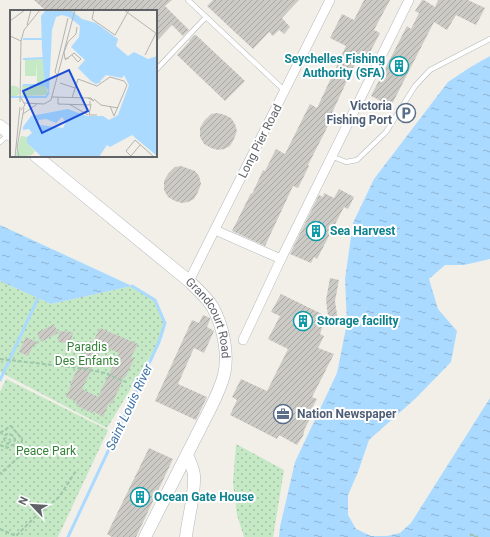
<svg xmlns="http://www.w3.org/2000/svg" width="490" height="537" font-family="Roboto,sans-serif">
  <style>
    .grass { fill: url(#grass-dots) }
    .water { fill: url(#water-ripples) }
    .lines { fill: none; stroke-linecap: round; stroke-linejoin: round }
    .stream { stroke: #aadaff; stroke-width: 3 }
    .building { fill: url(#building-hatch); fill-rule: evenodd }
    .service-casing { stroke: #b5b8bc; stroke-width: 5.5 }
    .minor-casing { stroke: #b5b8bc; stroke-width: 10 }
    .tertiary-casing { stroke: #b5b8bc; stroke-width: 13 }
    .path { stroke: #9cc7a9; stroke-width: 2; stroke-dasharray: 4 2; stroke-linecap: butt }
    .service { stroke: #fff; stroke-width: 4.5 }
    .minor { stroke: #fff; stroke-width: 9 }
    .tertiary { stroke: #fff; stroke-width: 12 }
    .labels { text-anchor: middle; dominant-baseline: central; stroke-width: 4; stroke-linejoin: round; paint-order: stroke }
    .culture-label { font-size: 12px; font-weight: bold; fill: #0d838f; stroke: #fff; text-anchor: start }
    .service-label { font-size: 12px; font-weight: bold; fill: #4e5e75; stroke: #fff; text-anchor: end }
    .street-label { font-size: 12px; fill: #5f6368; stroke: #fff }
    .park-label { font-size: 12px; fill: #348238; stroke: #fff }
    .water-label { font-size: 13px; font-style: italic; fill: #4174aa; stroke: #fff }
    .inset-river { fill: none; stroke: #aadaff; stroke-width: 2 }
    .inset-road { fill: none; stroke: #b3b3b1; stroke-width: 1 }
    .view { fill: #1d4ed8; fill-opacity: 0.15; stroke: #1d4ed8; stroke-width: 2 }
    .inset-edge { fill: none; stroke: #5f6368; stroke-width: 2 }
  </style>
  <defs>
    <pattern id="grass-dots" width="8" height="8" patternUnits="userSpaceOnUse"><rect width="8" height="8" fill="#c5e8c5"/><path d="M2 2h.1M6 6h.1" fill="none" stroke="#a3c0a4" stroke-width="1.8" stroke-linecap="round"/></pattern>
    <pattern id="water-ripples" width="26" height="14" patternUnits="userSpaceOnUse"><rect width="26" height="14" fill="#aadaff"/><path d="M2 4q2-2 4 0t4 0M15 11q2-2 4 0t4 0" fill="none" stroke="#8eb4d2"/></pattern>
    <pattern id="building-hatch" width="6" height="6" patternUnits="userSpaceOnUse"><rect width="6" height="6" fill="#cccac5"/><path d="M-1 1l2-2M0 6l6-6M5 7l2-2" fill="none" stroke="#a9a8a4"/></pattern>
  </defs>
  <rect width="100%" height="100%" fill="#f1efe8"/>
  <!-- grass -->
  <g class="grass">
    <path d="M 0,281 L 51,304 L 132,286 L 155,300 L 165,323 L 159,342 L 107,428 L 0,372 Z"/>
    <path d="M 6,379 L 108,430 L 58,537 L 0,537 L 0,392 Z"/>
    <path d="M 236,444 L 284,470 L 273,537 L 244,537 L 237,515 L 233,483 Z"/>
  </g>
  <!-- water -->
  <g class="water">
    <path d="M 490,56 L 490,259 L 464,265 L 445,265 L 429,279 L 438,309 L 457,331 L 451,362 L 416,398 L 369,440 L 358,472 L 348,495 L 348,515 L 356,529 L 371,536 L 387,536 L 400,533 L 411,523 L 490,398 L 490,537 L 279,537 L 280,527 L 295,462 L 337,373 L 347,323 L 345,279 L 353,223 L 374,179 L 448,82 L 469,68 Z"/>
    <path d="M 0,225 L 132,286 L 51,304 L 0,281 Z"/>
  </g>
  <g class="lines">
    <!-- stream -->
    <g class="stream">
      <path d="M 0,380 L 38,298"/>
      <path d="M 68,537 L 159,342 L 165,323 L 155,300 L 132,286"/>
    </g>
  </g>
  <!-- building -->
  <g class="building">
    <path d="M 34,0 L 172,0 L 165,6 L 189,30 L 183,36 L 172,25 L 156,42 L 156,11 L 46,11 Z"/>
    <path d="M 213,0 L 299,0 L 282,18 L 290,27 L 284,34 L 279,30 L 273,36 L 269,32 L 253,49 L 207,6 Z"/>
    <path d="M 364,0 L 390,0 L 374,30 L 380,33 L 368,56 L 360,53 L 331,115 L 333,116 L 308,165 L 309,166 L 298,188 L 293,186 L 265,246 L 232,231 L 251,193 L 252,194 L 263,170 L 265,171 L 276,149 L 285,154 L 310,104 L 317,108 L 346,46 L 330,38 L 342,14 L 354,20 Z"/>
    <path d="M 422,0 L 424,0 L 435,7 L 438,0 L 468,0 L 485,8 L 476,25 L 456,15 L 447,30 L 434,22 L 391,106 L 371,96 L 407,26 L 411,29 L 419,13 L 415,11 Z"/>
    <path d="M 194,35 L 196,35 L 245,81 L 225,101 L 177,55 L 190,41 L 189,41 Z"/>
    <path d="M 217,113 L 225,115 L 231,118 L 235,124 L 237,131 L 234,139 L 230,146 L 224,149 L 218,150 L 211,148 L 204,144 L 200,137 L 200,128 L 204,121 L 211,114 Z"/>
    <path d="M 181,166 L 195,171 L 199,176 L 201,184 L 198,192 L 194,199 L 188,202 L 182,203 L 175,201 L 168,197 L 164,190 L 164,181 L 168,174 L 175,167 Z"/>
    <path d="M 339,189 L 354,197 L 348,209 L 344,207 L 317,259 L 314,257 L 311,263 L 290,254 L 319,195 L 323,197 L 324,193 L 334,198 Z"/>
    <path d="M 330,278 L 339,280 L 335,301 L 338,321 L 324,322 L 320,334 L 324,336 L 318,348 L 334,354 L 312,397 L 317,399 L 307,417 L 310,419 L 305,428 L 303,436 L 297,445 L 279,435 L 277,439 L 230,415 L 237,400 L 232,397 L 241,379 L 267,391 L 288,349 L 268,339 L 280,316 L 271,312 L 281,294 L 328,317 L 326,300 Z"/>
    <path d="M 203,315 L 210,318 L 210,320 L 207,327 L 214,331 L 204,353 L 194,348 L 178,384 L 207,397 L 196,420 L 155,401 L 192,320 L 199,323 Z"/>
    <path d="M 54,324 L 58,333 L 41,342 L 37,333 Z"/>
    <path d="M 100,328 L 138,344 L 131,357 L 134,359 L 125,378 L 124,377 L 112,404 L 109,403 L 103,417 L 93,411 L 92,413 L 76,405 L 77,402 L 66,397 L 71,385 L 70,385 L 90,341 L 93,342 ZM 103,346 L 119,353 L 98,397 L 82,389 Z"/>
    <path d="M 59,331 L 73,332 L 71,343 L 58,342 Z"/>
    <path d="M 26,337 L 39,343 L 33,346 L 28,356 L 19,352 Z"/>
    <path d="M 149,448 L 173,459 L 136,537 L 112,537 L 107,534 Z"/>
  </g>
  <g class="lines">
    <defs>
      <g id="service">
        <path d="M 188,0 L 285,91"/>
        <path d="M 156,70 L 206,17"/>
        <path d="M 0,142 L 9,134"/>
        <path d="M 331,156 L 346,162 L 357,160 L 386,132 L 415,86 L 430,70 L 490,39"/>
      </g>
      <g id="minor">
        <path d="M 215,230 L 281,259 L 409,0"/>
        <path d="M 189,281 L 330,0"/>
        <path d="M 243,340 L 281,259"/>
      </g>
      <g id="tertiary">
        <path d="M 0,126 L 11,135"/>
        <path id="s1" d="M 36,156 L 189,281 C 196,288 207,298 212,306 C 223,325 229,354 224,375 C 221,386 216,397 211,407 L 145,537"/>
        <path d="M 186,537 C 188,517 195,496 194,476 C 194,469 190,462 187,455"/>
      </g>
    </defs>
    <!-- service casing -->
    <use href="#service" class="service-casing"/>
    <!-- minor casing -->
    <use href="#minor" class="minor-casing"/>
    <!-- tertiary casing -->
    <use href="#tertiary" class="tertiary-casing"/>
    <!-- path -->
    <g class="path">
      <path d="M 0,359 L 79,368 L 105,373 L 126,382"/>
      <path d="M 0,433 L 11,426 L 22,439 L 20,456 L 0,474"/>
      <path d="M 0,445 L 7,448 L 14,444 L 15,439 L 12,435 L 6,434 L 4,438 L 5,442 L 8,444 L 10,440 L 9,439"/>
      <path d="M 0,529 L 16,536 L 36,516 L 59,497 L 76,471"/>
      <path d="M 470,534 L 478,537"/>
    </g>
    <!-- service -->
    <use href="#service" class="service"/>
    <!-- minor -->
    <use href="#minor" class="minor"/>
    <!-- tertiary -->
    <use href="#tertiary" class="tertiary"/>
  </g>
  <!-- icons -->
  <defs>
    <symbol id="building-ring" viewBox="-11 -11 22 22"><circle r="9.5" fill="#fff" stroke="#0f9aa8" stroke-width="1.5"/><path d="M-4-6H4V6H1V3H-1V6H-4ZM-2.5-4.3h1.7v1.8h-1.7ZM.8-4.3h1.7v1.8H.8ZM-2.5-1h1.7V.8h-1.7ZM.8-1h1.7V.8H.8Z" fill="#0f9aa8"/></symbol>
    <symbol id="parking-ring" viewBox="-11 -11 22 22"><circle r="9.5" fill="#fff" stroke="#5c6f8a" stroke-width="1.5"/><path d="M-3.5-5.5H1a3.5 3.5 0 0 1 0 7H-1V5.5H-3.5ZM-1-3.4V-.6H.8a1.4 1.4 0 0 0 0-2.8Z" fill="#5c6f8a"/></symbol>
    <symbol id="office-ring" viewBox="-11 -11 22 22"><circle r="9.5" fill="#fff" stroke="#5c6f8a" stroke-width="1.5"/><path d="M-6-3h4V-5.5h4V-3h4V5H-6ZM-1-4.5V-3h2v-1.5ZM-6 0V1H6V0Z" fill="#5c6f8a"/></symbol>
  </defs>
  <g fill-rule="evenodd">
    <use href="#building-ring" x="388" y="55" width="22" height="22"/>
    <use href="#parking-ring" x="395" y="102" width="22" height="22"/>
    <use href="#building-ring" x="305" y="220" width="22" height="22"/>
    <use href="#building-ring" x="292" y="310" width="22" height="22"/>
    <use href="#office-ring" x="272" y="403" width="22" height="22"/>
    <use href="#building-ring" x="129" y="486" width="22" height="22"/>
  </g>
  <g class="labels">
    <!-- culture labels -->
    <g class="culture-label">
      <text x="385" y="59" text-anchor="end">Seychelles Fishing<tspan x="385" dy="14">Authority (SFA)</tspan></text>
      <text x="330" y="231">Sea Harvest</text>
      <text x="317" y="321">Storage facility</text>
      <text x="154" y="497">Ocean Gate House</text>
    </g>
    <!-- service labels -->
    <g class="service-label">
      <text x="392" y="106">Victoria<tspan x="392" dy="14">Fishing Port</tspan></text>
      <text x="297" y="414" text-anchor="start">Nation Newspaper</text>
    </g>
    <!-- street labels -->
    <g class="street-label">
      <text transform="translate(260 141) rotate(-63)">Long Pier Road</text>
      <text stroke="none"><textPath href="#s1" startOffset="241">Grandcourt Road</textPath></text>
    </g>
    <!-- park labels -->
    <g class="park-label">
      <text x="87" y="347">Paradis<tspan x="87" dy="14">Des Enfants</tspan></text>
      <text x="46" y="451">Peace Park</text>
    </g>
    <!-- water labels -->
    <g class="water-label">
      <text transform="translate(129 407) rotate(-65)">Saint Louis River</text>
    </g>
  </g>
  <!-- overview -->
  <g transform="translate(10 10)">
    <rect width="147" height="147" fill="#f1efe8"/>
    <path d="M 27,49 L 34,49 L 35,76 L 39,85 L 12,86 L 12,75 L 27,75 ZM 11,126 L 17,127 L 17,133 L 25,141 L 22,145 L 5,147 Z" fill="#c5e8c5"/>
    <path d="M 15,49 L 27,49 L 26,66 L 15,66 ZM-1.5 81a5.5 5.5 0 1 1 11 0a5.5 5.5 0 1 1-11 0Z" fill="#c5e8c5"/>
    <path d="M 36,0 L 61,0 L 72,9 L 86,13 L 108,29 L 106,36 L 118,46 L 124,42 L 138,49 L 147,46 L 147,146 L 122,125 L 100,137 L 97,135 L 89,147 L 32,147 L 17,133 L 17,127 L 22,123 L 19,119 L 13,120 L 13,117 L 21,106 L 58,99 L 77,106 L 93,106 L 99,110 L 108,105 L 119,75 L 114,65 L 112,68 L 96,65 L 90,71 L 91,72 L 86,74 L 81,71 L 68,58 L 75,50 L 61,37 L 69,27 L 70,16 L 59,7 L 52,5 L 46,7 L 42,20 L 39,82 L 35,76 L 32,39 L 31,6 ZM 52,107 L 56,112 L 53,118 L 30,115 L 28,113 L 29,110 L 36,109 L 46,113 Z" fill="#aadaff" fill-rule="evenodd"/>
    <path class="inset-river" d="M 13,29 L 32,29M 72,41 L 83,37 L 89,39 L 127,60 L 147,61M 69,44 L 77,37 L 83,36 L 127,59 L 147,60M 13,49 L 34,48M 13,75 L 35,75M 0,87 L 36,87 L 39,82"/>
    <path class="inset-road" d="M 84,0 L 82,9 L 105,25 L 119,0M 114,0 L 147,24M 0,11 L 15,0M 17,15 L 21,0M 0,26 L 11,31M 135,45 L 146,23M 59,48 L 55,49 L 54,42 L 58,32 L 66,24 L 67,17M 55,50 L 64,43 L 71,49 L 68,52 L 62,45M 48,66 L 45,62 L 58,8M 50,73 L 65,78M 42,87 L 81,88 L 84,91 L 78,88M 48,87 L 48,94 L 80,95 L 80,91M 11,88 L 15,95 L 11,100M 62,88 L 68,69 L 87,76 L 100,67 L 114,71 L 117,75 L 115,80 L 104,106 L 100,96M 84,89 L 91,95 L 108,98M 10,92 L 11,31 L 14,20 L 30,0M 14,93 L 34,94 L 41,90 L 65,0M 59,94 L 78,105M 81,94 L 79,105 L 87,105M 13,104 L 27,94M 121,146 L 116,141 L 125,130 L 144,147M 121,146 L 130,135M 5,147 L 10,97M 9,147 L 7,138 L 14,98"/>
    <path class="view" d="M 59,60 L 78,101 L 32,123 L 13,81 Z"/>
    <rect width="147" height="147" class="inset-edge"/>
  </g>
  <!-- north arrow -->
  <g transform="translate(32 505) rotate(295)" stroke="#ffffff" stroke-width="3" paint-order="stroke">
  <path d="M0-3L7 15L0 10L-7 15Z" fill="#5f6368"/>
  <text y="-6" font-size="11" font-weight="bold" text-anchor="middle" fill="#5f6368">N</text>
  </g>
</svg>
